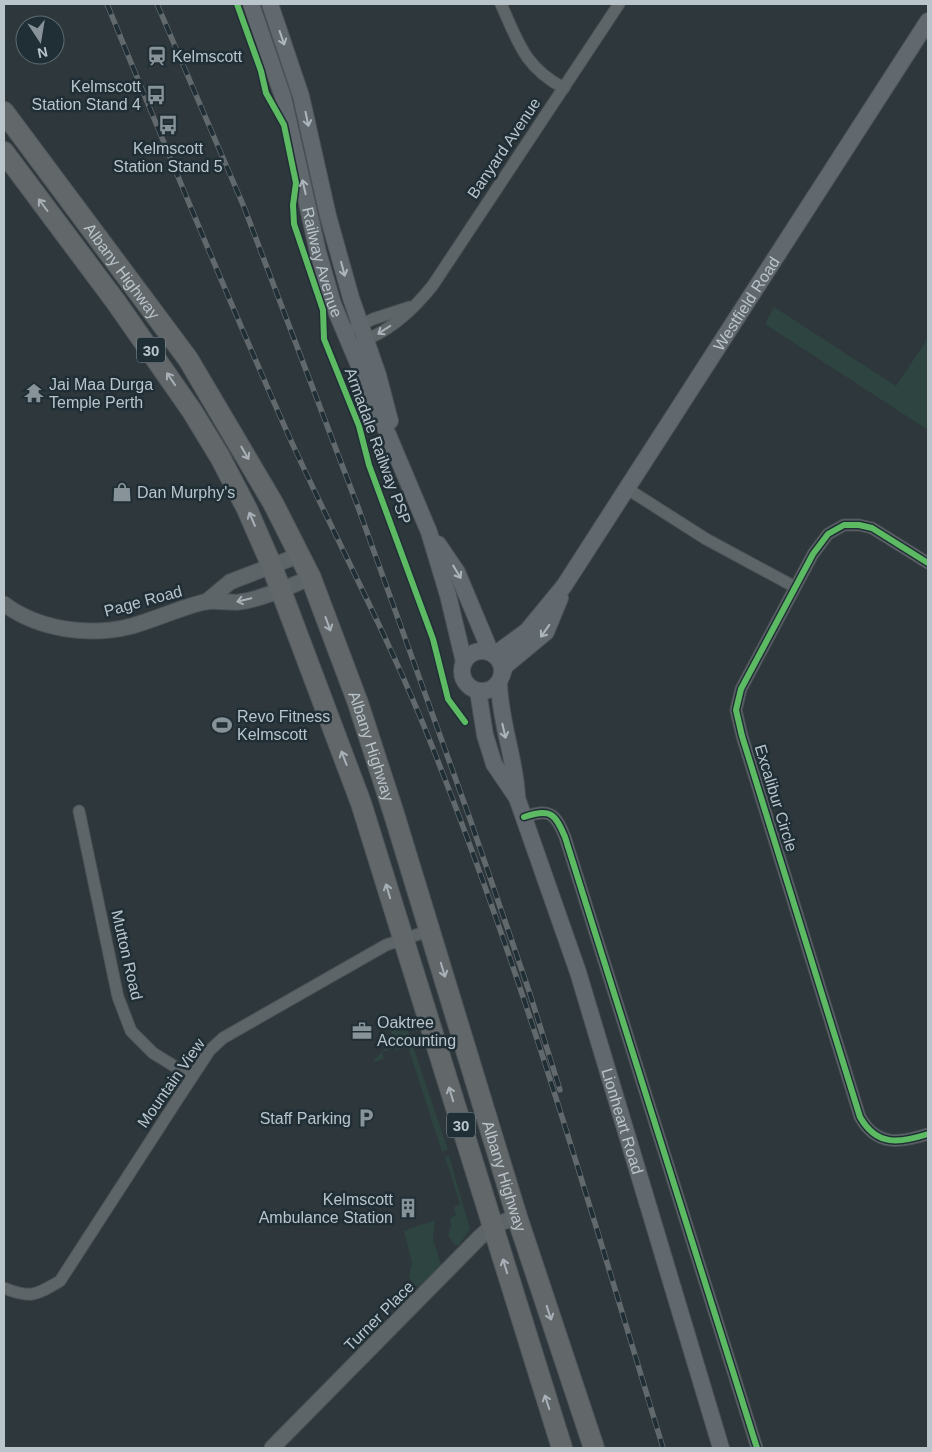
<svg xmlns="http://www.w3.org/2000/svg" width="932" height="1452" font-family="Helvetica,sans-serif">
  <style>
    .green { fill: #2d4440 }
    .lines { fill: none; stroke-linecap: round; stroke-linejoin: round }
    .minor-casing { stroke: #4c5256; stroke-width: 13 }
    .tertiary-casing { stroke: #4c5256; stroke-width: 17 }
    .secondary-casing { stroke: #4c5256; stroke-width: 18 }
    .trunk-casing { stroke: #4d555a; stroke-width: 22 }
    .minor { stroke: #5e6569; stroke-width: 11 }
    .tertiary { stroke: #5e6569; stroke-width: 15 }
    .secondary { stroke: #62696e; stroke-width: 16 }
    .trunk { stroke: #62676a; stroke-width: 20 }
    .rail-casing { stroke: #62696d; stroke-width: 5.5 }
    .rail { stroke: #202f36; stroke-width: 4; stroke-dasharray: 11; stroke-linecap: butt }
    .cycleway-casing { stroke: #202f36; stroke-width: 9 }
    .cycleway { stroke: #5cba63; stroke-width: 6 }
    .oneway { stroke: #acb6bd }
    .oneway2 { stroke: #a8b1b8 }
    .oneway3 { stroke: #a7b1b7 }
    .labels { text-anchor: middle; dominant-baseline: central; stroke-width: 5; stroke-linejoin: round; paint-order: stroke }
    .shield { fill: #202f36; stroke: #8b979e; stroke-width: 1 }
    .shield-label { font-size: 15px; font-weight: bold; fill: #b9c4cb }
    .poi-label { font-size: 16px; fill: #b9c4cb; stroke: #202f36; text-anchor: start }
    .street-label { font-size: 16px; fill: #b9c4cb; stroke: #202f36 }
  </style>
  <rect width="100%" height="100%" fill="#2e373b"/>
  <!-- green -->
  <g class="green">
    <path d="M 774,307 L 896,386 L 928,338 L 928,430 L 765,324 Z"/>
    <path d="M 406,1025 L 448,1150 L 442,1152 L 408,1047 L 397,1050 L 395,1047 L 383,1052 L 383,1059 L 375,1062 L 374,1060 L 393,1041 L 391,1031 Z"/>
    <path d="M 449,1156 L 470,1229 L 459,1245 L 455,1245 L 448,1235 L 451,1226 L 450,1218 L 456,1215 L 454,1207 L 460,1204 L 445,1157 Z"/>
    <path d="M 435,1220 L 433,1239 L 441,1265 L 419,1287 L 414,1286 L 409,1276 L 412,1263 L 404,1231 Z"/>
  </g>
  <g class="lines">
    <defs>
      <g id="minor">
        <path d="M 501,4 C 518,42 525,68 564,88"/>
        <path d="M 346,332 L 373,319 L 410,307"/>
        <path d="M 360,342 C 389,332 414,309 433,285 L 619,4"/>
        <path d="M 626,488 L 706,539 L 795,587"/>
        <path d="M 928,563 L 872,528 L 859,525 L 844,525 L 828,534 L 813,554 L 741,689 L 736,710 L 742,736 L 860,1117 C 877,1147 900,1143 928,1134"/>
        <path d="M 79,811 L 118,997 L 131,1031 L 153,1053 L 192,1077"/>
        <path d="M 524,817 C 550,808 555,813 565,837 L 757,1448"/>
        <path d="M 4,1288 C 31,1299 36,1295 60,1281 L 179,1097 L 210,1050 L 223,1038 L 386,945 L 431,930"/>
      </g>
      <g id="tertiary">
        <path d="M 206,602 L 230,582 L 300,555"/>
        <path d="M 4,604 C 39,630 90,637 132,626 C 156,619 180,608 204,602 C 215,600 228,603 239,602 C 263,599 289,586 311,578"/>
        <path d="M 272,1448 L 479,1238 L 492,1226 L 517,1217"/>
      </g>
      <g id="secondary">
        <path id="s1" d="M 251,4 L 283,97 L 318,252 L 333,304 L 429,532 L 448,595 L 464,662"/>
        <path d="M 270,4 L 301,96 L 328,216 L 351,298 L 378,375 L 390,421"/>
        <path d="M 438,544 L 457,572 L 491,653"/>
        <circle cx="482" cy="671" r="20"/>
        <path id="s2" d="M 494,655 L 527,631 L 564,586 L 928,21"/>
        <path d="M 502,675 L 505,666 L 546,632 L 560,598"/>
        <path d="M 499,683 C 500,723 515,757 517,796"/>
        <path id="s3" d="M 478,691 L 485,735 L 494,764 L 517,798 L 578,972 L 721,1448"/>
      </g>
      <g id="trunk">
        <path id="s4" d="M 4,112 L 188,359 L 273,503 L 311,578 L 358,703 L 394,814 L 517,1217 L 594,1448"/>
        <path d="M 4,152 L 116,302 L 192,411 L 220,457 L 247,509 L 271,564 L 361,803 L 562,1448"/>
      </g>
    </defs>
    <!-- minor casing -->
    <use href="#minor" class="minor-casing"/>
    <!-- tertiary casing -->
    <use href="#tertiary" class="tertiary-casing"/>
    <!-- secondary casing -->
    <use href="#secondary" class="secondary-casing"/>
    <!-- trunk casing -->
    <use href="#trunk" class="trunk-casing"/>
    <!-- minor -->
    <use href="#minor" class="minor"/>
    <!-- tertiary -->
    <use href="#tertiary" class="tertiary"/>
    <!-- secondary -->
    <use href="#secondary" class="secondary"/>
    <!-- trunk -->
    <use href="#trunk" class="trunk"/>
    <defs>
      <g id="rail">
        <path d="M 107,4 C 166,148 225,292 288,434 C 335,538 390,639 432,746 C 523,975 592,1213 663,1448"/>
        <path d="M 157,4 L 244,207 L 358,507 L 470,819 L 530,994 L 560,1090"/>
      </g>
    </defs>
    <!-- rail casing -->
    <use href="#rail" class="rail-casing"/>
    <!-- rail -->
    <use href="#rail" class="rail"/>
    <defs>
      <g id="cycleway">
        <path d="M 237,4 L 261,71 L 266,93 L 284,125 L 296,183 L 293,205 L 294,224 L 323,310 L 324,339 L 359,426 L 369,465 L 433,639 L 448,699 L 465,722"/>
        <path d="M 928,563 L 872,528 L 859,525 L 844,525 L 828,534 L 813,554 L 741,689 L 736,710 L 742,736 L 860,1117 C 877,1147 900,1143 928,1134"/>
        <path d="M 524,817 C 550,808 555,813 565,837 L 757,1448"/>
      </g>
    </defs>
    <!-- cycleway casing -->
    <use href="#cycleway" class="cycleway-casing"/>
    <!-- cycleway -->
    <use href="#cycleway" class="cycleway"/>
  </g>
  <!-- one-way arrows -->
  <defs><path id="oneway-shaft" d="M-6 0H5M1.5-3L5.5 0L1.5 3" fill="none" stroke-width="1.6" stroke-linecap="round" stroke-linejoin="round" transform="scale(1.25)"/></defs>
  <g class="oneway">
    <use href="#oneway-shaft" transform="translate(282 38) rotate(71)"/>
    <use href="#oneway-shaft" transform="translate(307 119) rotate(78)"/>
    <use href="#oneway-shaft" transform="translate(304 187) rotate(-103)"/>
    <use href="#oneway-shaft" transform="translate(343 269) rotate(75)"/>
    <use href="#oneway-shaft" transform="translate(457 572) rotate(59)"/>
    <use href="#oneway-shaft" transform="translate(545 631) rotate(125)"/>
    <use href="#oneway-shaft" transform="translate(504 731) rotate(77)"/>
  </g>
  <g class="oneway2">
    <use href="#oneway-shaft" transform="translate(43 205) rotate(-127)"/>
    <use href="#oneway-shaft" transform="translate(171 379) rotate(-124)"/>
    <use href="#oneway-shaft" transform="translate(245 453) rotate(60)"/>
    <use href="#oneway-shaft" transform="translate(252 519) rotate(-113)"/>
    <use href="#oneway-shaft" transform="translate(328 624) rotate(70)"/>
    <use href="#oneway-shaft" transform="translate(344 758) rotate(-111)"/>
    <use href="#oneway-shaft" transform="translate(388 891) rotate(-107)"/>
    <use href="#oneway-shaft" transform="translate(443 970) rotate(73)"/>
    <use href="#oneway-shaft" transform="translate(451 1094) rotate(-107)"/>
    <use href="#oneway-shaft" transform="translate(505 1266) rotate(-107)"/>
    <use href="#oneway-shaft" transform="translate(549 1313) rotate(72)"/>
    <use href="#oneway-shaft" transform="translate(547 1402) rotate(-108)"/>
  </g>
  <g class="oneway3">
    <use href="#oneway-shaft" transform="translate(384 330) rotate(147)"/>
    <use href="#oneway-shaft" transform="translate(244 600) rotate(167)"/>
  </g>
  <!-- icons -->
  <defs>
    <symbol id="station-bare" viewBox="-9 -9 18 18"><path d="M-3-6H3Q5-6 5-4V2Q5 4 3 4L4.5 6H3L1.5 4h-3L-3 6H-4.5L-3 4Q-5 4-5 2V-4Q-5-6-3-6ZM-3.5-4v3h7v-3ZM-3.5 1v1.5H-2V1ZM2 1v1.5H3.5V1Z" fill="#889399" stroke="#202f36" stroke-width="2.5" paint-order="stroke"/></symbol>
    <symbol id="bus-bare" viewBox="-9 -9 18 18"><path d="M-5-6H5V4H4V6H2V4H-2V6H-4V4H-5ZM-3.5-4V0h7V-4ZM-3.5 1.2v1.5H-2V1.2ZM2 1.2v1.5H3.5V1.2Z" fill="#889399" stroke="#202f36" stroke-width="2.5" paint-order="stroke"/></symbol>
    <symbol id="temple-bare" viewBox="-9 -9 18 18"><path d="M0-6L5-2H3V0L6.5 2.5H4V6H1.5V3h-3V6H-4V2.5H-6.5L-3 0V-2H-5Z" fill="#889399" stroke="#202f36" stroke-width="2.5" paint-order="stroke"/></symbol>
    <symbol id="shop-bare" viewBox="-9 -9 18 18"><path d="M-5-2.5h2.3a2.7 3.5 0 0 1 5.4 0H5L5.5 6h-11ZM-1.5-2.5h3a1.5 2.3 0 0 0-3 0Z" fill="#889399" stroke="#202f36" stroke-width="2.5" paint-order="stroke"/></symbol>
    <symbol id="stadium-bare" viewBox="-9 -9 18 18"><path d="M0-5a6.5 5 0 1 0 0 10a6.5 5 0 1 0 0-10ZM-3.5-1.8h7v3.6h-7Z" fill="#889399" stroke="#202f36" stroke-width="2.5" paint-order="stroke"/></symbol>
    <symbol id="office-bare" viewBox="-9 -9 18 18"><path d="M-6-3h4V-5.5h4V-3h4V5H-6ZM-1-4.5V-3h2v-1.5ZM-6 0V1H6V0Z" fill="#889399" stroke="#202f36" stroke-width="2.5" paint-order="stroke"/></symbol>
    <symbol id="parking-bare" viewBox="-9 -9 18 18"><path d="M-3.5-5.5H1a3.5 3.5 0 0 1 0 7H-1V5.5H-3.5ZM-1-3.4V-.6H.8a1.4 1.4 0 0 0 0-2.8Z" fill="#889399" stroke="#202f36" stroke-width="2.5" paint-order="stroke"/></symbol>
    <symbol id="building-bare" viewBox="-9 -9 18 18"><path d="M-4-6H4V6H1V3H-1V6H-4ZM-2.5-4.3h1.7v1.8h-1.7ZM.8-4.3h1.7v1.8H.8ZM-2.5-1h1.7V.8h-1.7ZM.8-1h1.7V.8H.8Z" fill="#889399" stroke="#202f36" stroke-width="2.5" paint-order="stroke"/></symbol>
  </defs>
  <g fill-rule="evenodd">
    <use href="#station-bare" x="143" y="42" width="28" height="28"/>
    <use href="#bus-bare" x="142" y="81" width="28" height="28"/>
    <use href="#bus-bare" x="154" y="111" width="28" height="28"/>
    <use href="#temple-bare" x="20" y="379" width="28" height="28"/>
    <use href="#shop-bare" x="108" y="478" width="28" height="28"/>
    <use href="#stadium-bare" x="208" y="711" width="28" height="28"/>
    <use href="#office-bare" x="348" y="1017" width="28" height="28"/>
    <use href="#parking-bare" x="352" y="1104" width="28" height="28"/>
    <use href="#building-bare" x="394" y="1194" width="28" height="28"/>
  </g>
  <g class="labels">
    <!-- shield labels -->
    <g class="shield">
      <rect x="137" y="337.5" width="28" height="25" rx="4"/>
      <rect x="447" y="1112.5" width="28" height="25" rx="4"/>
    </g>
    <g class="shield-label">
      <text x="151" y="350">30</text>
      <text x="461" y="1125">30</text>
    </g>
    <!-- poi labels -->
    <g class="poi-label">
      <text x="172" y="56">Kelmscott</text>
      <text x="141" y="86" text-anchor="end">Kelmscott<tspan x="141" dy="18">Station Stand 4</tspan></text>
      <text x="168" y="148" text-anchor="middle">Kelmscott<tspan x="168" dy="18">Station Stand 5</tspan></text>
      <text x="49" y="384">Jai Maa Durga<tspan x="49" dy="18">Temple Perth</tspan></text>
      <text x="137" y="492">Dan Murphy's</text>
      <text x="237" y="716">Revo Fitness<tspan x="237" dy="18">Kelmscott</tspan></text>
      <text x="377" y="1022">Oaktree<tspan x="377" dy="18">Accounting</tspan></text>
      <text x="351" y="1118" text-anchor="end">Staff Parking</text>
      <text x="393" y="1199" text-anchor="end">Kelmscott<tspan x="393" dy="18">Ambulance Station</tspan></text>
    </g>
    <!-- street labels -->
    <g class="street-label">
      <text transform="translate(504 148) rotate(-56)">Banyard Avenue</text>
      <text stroke="none"><textPath href="#s1" startOffset="268">Railway Avenue</textPath></text>
      <text stroke="none"><textPath href="#s4" startOffset="198">Albany Highway</textPath></text>
      <text stroke="none"><textPath href="#s2" startOffset="435">Westfield Road</textPath></text>
      <text transform="translate(378 446) rotate(70)">Armadale Railway PSP</text>
      <text transform="translate(143 601) rotate(-15)">Page Road</text>
      <text stroke="none"><textPath href="#s4" startOffset="738">Albany Highway</textPath></text>
      <text transform="translate(776 798) rotate(73)">Excalibur Circle</text>
      <text transform="translate(127 955) rotate(77)">Mutton Road</text>
      <text transform="translate(171 1083) rotate(-55)">Mountain View</text>
      <text stroke="none"><textPath href="#s3" startOffset="456">Lionheart Road</textPath></text>
      <text stroke="none"><textPath href="#s4" startOffset="1188">Albany Highway</textPath></text>
      <text transform="translate(379 1316) rotate(-45)">Turner Place</text>
    </g>
  </g>
  <!-- border -->
  <rect width="932" height="1452" fill="none" stroke="#b9c4cb" stroke-width="10"/>
  <!-- north arrow -->
  <g transform="translate(40 40) rotate(168)"><circle r="24" fill="#202f36" stroke="#5d6b72"/>
  <path d="M0-4L9 19L0 12L-9 19Z" fill="#889399"/>
  <text y="-8" font-size="14" font-weight="bold" text-anchor="middle" fill="#b9c4cb">N</text>
  </g>
</svg>
